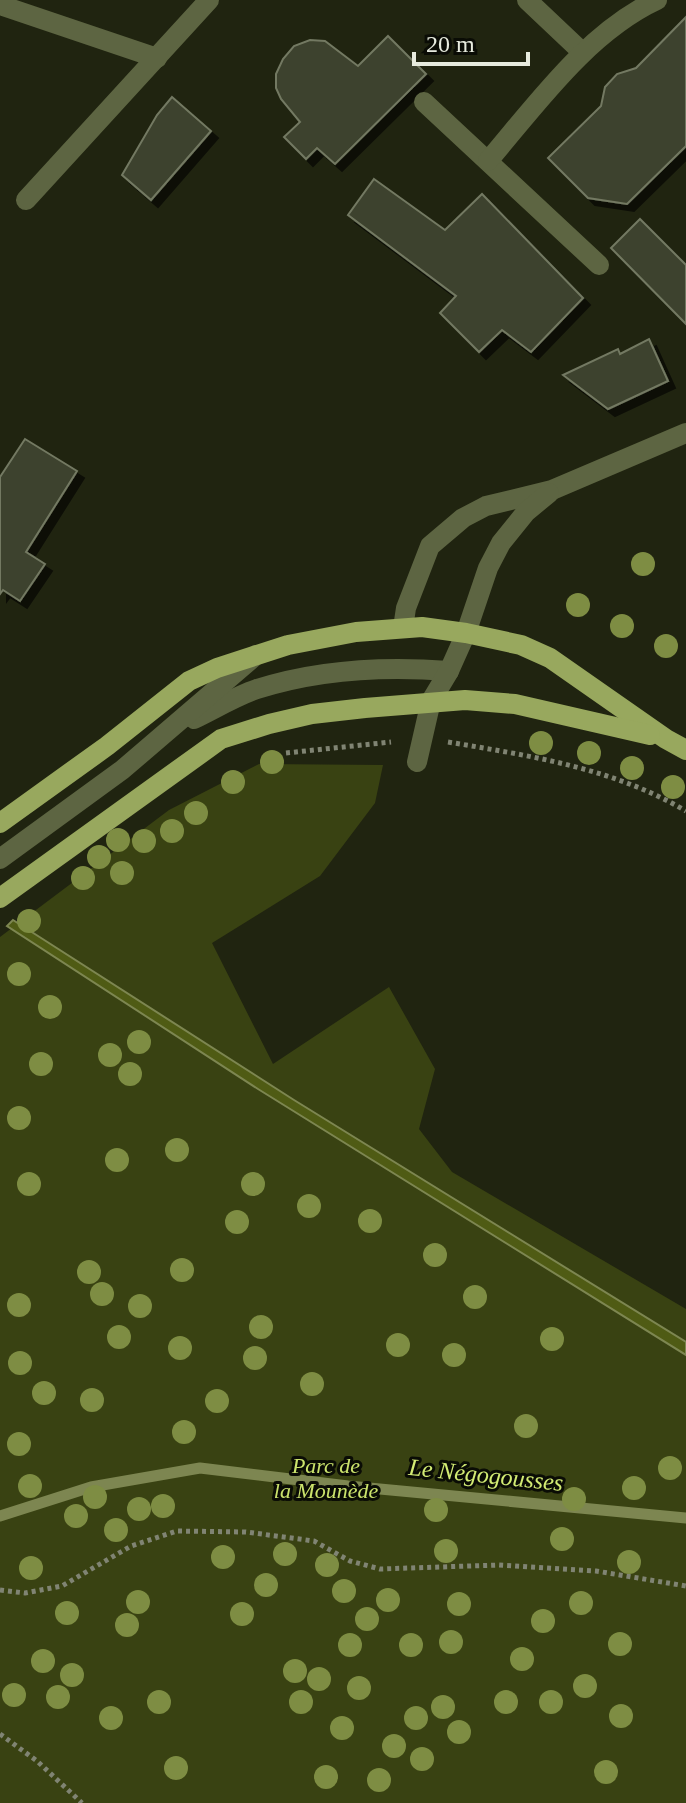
<svg xmlns="http://www.w3.org/2000/svg" width="686" height="1803" font-family="'Times New Roman',serif">
  <style>
    .green { fill: #394212 }
    .water { fill: #4f5b14; stroke: #7d8651; stroke-width: 2 }
    .lines { fill: none; stroke-linecap: round; stroke-linejoin: round }
    .stream { stroke: #7d8651; stroke-width: 11 }
    .building { fill: #3d422d; stroke: #737962; stroke-width: 2; filter: url(#shadow) }
    .path { stroke: #808473; stroke-width: 5; stroke-dasharray: 4 4; stroke-linecap: butt }
    .minor { stroke: #5d6542; stroke-width: 20 }
    .major { stroke: #98a85e; stroke-width: 20 }
    .tree { fill: #7e8d43 }
    .labels { text-anchor: middle; dominant-baseline: central; stroke-width: 6; stroke-linejoin: round; paint-order: stroke }
    .park-label { font-size: 22px; font-style: italic; fill: #cbe36c; stroke: #0a0c05 }
    .water-label { font-size: 24px; font-style: italic; fill: #d3ec74; stroke: #0a0c05 }
  </style>
  <defs>
    <filter id="shadow"><feDropShadow dx="7" dy="7" stdDeviation="0" flood-color="#0009"/></filter>
  </defs>
  <rect width="100%" height="100%" fill="#202410"/>
  <!-- green -->
  <path class="green" d="M 259,764 L 383,765 L 375,803 L 320,876 L 212,943 L 273,1064 L 389,987 L 435,1069 L 419,1129 L 452,1172 L 686,1309 L 686,1803 L 0,1803 L 0,937 L 169,810 Z"/>
  <!-- water -->
  <path class="water" d="M 13,920 L 294,1100 L 686,1342 L 686,1355 L 258,1089 L 7,926 Z"/>
  <g class="lines">
    <!-- stream -->
    <path class="stream" d="M 0,1516 L 91,1487 L 200,1468 L 348,1486 L 686,1518"/>
  </g>
  <!-- building -->
  <g class="building">
    <path d="M 686,17 L 686,146 L 627,204 L 588,198 L 548,158 L 601,106 L 605,87 L 617,74 L 636,68 Z"/>
    <path d="M 388,36 L 426,74 L 335,164 L 317,148 L 306,159 L 284,137 L 300,122 L 281,99 L 276,88 L 276,74 L 283,59 L 294,46 L 310,40 L 325,41 L 358,66 Z"/>
    <path d="M 172,97 L 211,131 L 151,200 L 122,175 L 157,115 Z"/>
    <path d="M 374,179 L 445,230 L 482,194 L 583,298 L 531,352 L 502,330 L 479,352 L 440,313 L 456,296 L 348,215 Z"/>
    <path d="M 640,219 L 686,265 L 686,324 L 611,248 Z"/>
    <path d="M 649,339 L 668,381 L 608,409 L 563,375 L 618,349 L 620,354 Z"/>
    <path d="M 25,439 L 77,471 L 26,552 L 45,564 L 20,601 L 3,590 L 0,594 L 0,477 Z"/>
  </g>
  <g class="lines">
    <!-- path -->
    <g class="path">
      <path d="M 448,742 C 531,756 613,768 686,811"/>
      <path d="M 286,753 L 391,742"/>
      <path d="M 0,1590 L 25,1593 L 62,1586 L 131,1546 L 177,1531 L 246,1532 L 314,1541 L 350,1561 L 380,1569 L 499,1565 L 596,1571 L 686,1586"/>
      <path d="M 0,1734 L 37,1761 L 82,1803"/>
    </g>
    <!-- minor -->
    <g class="minor">
      <path d="M 527,0 L 582,52"/>
      <path d="M 0,5 L 157,58"/>
      <path d="M 424,102 L 599,265"/>
      <path d="M 488,161 C 536,105 588,32 657,0"/>
      <path d="M 26,200 L 209,0"/>
      <path d="M 403,628 L 406,608 L 430,546 L 463,518 L 486,506 L 552,490 L 686,433"/>
      <path d="M 194,719 C 215,709 236,696 257,689 C 317,670 386,666 449,671"/>
      <path d="M 417,762 L 431,701 L 449,671 L 466,633 L 488,568 L 501,543 L 526,512 L 549,493"/>
      <path d="M 0,859 L 122,770 L 256,655"/>
    </g>
    <!-- major -->
    <g class="major">
      <path d="M 0,823 L 107,746 L 189,681 L 217,668 L 288,645 L 356,632 L 422,627 L 466,633 L 521,645 L 550,658 L 666,739 L 686,750"/>
      <path d="M 0,898 L 221,739 L 269,724 L 312,714 L 365,708 L 465,700 L 515,704 L 650,735"/>
    </g>
  </g>
  <!-- trees -->
  <g class="tree">
    <circle cx="643" cy="564" r="12"/>
    <circle cx="578" cy="605" r="12"/>
    <circle cx="622" cy="626" r="12"/>
    <circle cx="666" cy="646" r="12"/>
    <circle cx="541" cy="743" r="12"/>
    <circle cx="589" cy="753" r="12"/>
    <circle cx="272" cy="762" r="12"/>
    <circle cx="632" cy="768" r="12"/>
    <circle cx="233" cy="782" r="12"/>
    <circle cx="673" cy="787" r="12"/>
    <circle cx="196" cy="813" r="12"/>
    <circle cx="172" cy="831" r="12"/>
    <circle cx="118" cy="840" r="12"/>
    <circle cx="144" cy="841" r="12"/>
    <circle cx="99" cy="857" r="12"/>
    <circle cx="122" cy="873" r="12"/>
    <circle cx="83" cy="878" r="12"/>
    <circle cx="29" cy="921" r="12"/>
    <circle cx="19" cy="974" r="12"/>
    <circle cx="50" cy="1007" r="12"/>
    <circle cx="139" cy="1042" r="12"/>
    <circle cx="110" cy="1055" r="12"/>
    <circle cx="41" cy="1064" r="12"/>
    <circle cx="130" cy="1074" r="12"/>
    <circle cx="19" cy="1118" r="12"/>
    <circle cx="177" cy="1150" r="12"/>
    <circle cx="117" cy="1160" r="12"/>
    <circle cx="29" cy="1184" r="12"/>
    <circle cx="253" cy="1184" r="12"/>
    <circle cx="309" cy="1206" r="12"/>
    <circle cx="370" cy="1221" r="12"/>
    <circle cx="237" cy="1222" r="12"/>
    <circle cx="435" cy="1255" r="12"/>
    <circle cx="182" cy="1270" r="12"/>
    <circle cx="89" cy="1272" r="12"/>
    <circle cx="102" cy="1294" r="12"/>
    <circle cx="475" cy="1297" r="12"/>
    <circle cx="19" cy="1305" r="12"/>
    <circle cx="140" cy="1306" r="12"/>
    <circle cx="261" cy="1327" r="12"/>
    <circle cx="119" cy="1337" r="12"/>
    <circle cx="552" cy="1339" r="12"/>
    <circle cx="398" cy="1345" r="12"/>
    <circle cx="180" cy="1348" r="12"/>
    <circle cx="454" cy="1355" r="12"/>
    <circle cx="255" cy="1358" r="12"/>
    <circle cx="20" cy="1363" r="12"/>
    <circle cx="312" cy="1384" r="12"/>
    <circle cx="44" cy="1393" r="12"/>
    <circle cx="92" cy="1400" r="12"/>
    <circle cx="217" cy="1401" r="12"/>
    <circle cx="526" cy="1426" r="12"/>
    <circle cx="184" cy="1432" r="12"/>
    <circle cx="19" cy="1444" r="12"/>
    <circle cx="670" cy="1468" r="12"/>
    <circle cx="30" cy="1486" r="12"/>
    <circle cx="634" cy="1488" r="12"/>
    <circle cx="95" cy="1497" r="12"/>
    <circle cx="574" cy="1499" r="12"/>
    <circle cx="163" cy="1506" r="12"/>
    <circle cx="139" cy="1509" r="12"/>
    <circle cx="436" cy="1510" r="12"/>
    <circle cx="76" cy="1516" r="12"/>
    <circle cx="116" cy="1530" r="12"/>
    <circle cx="562" cy="1539" r="12"/>
    <circle cx="446" cy="1551" r="12"/>
    <circle cx="285" cy="1554" r="12"/>
    <circle cx="223" cy="1557" r="12"/>
    <circle cx="629" cy="1562" r="12"/>
    <circle cx="327" cy="1565" r="12"/>
    <circle cx="31" cy="1568" r="12"/>
    <circle cx="266" cy="1585" r="12"/>
    <circle cx="344" cy="1591" r="12"/>
    <circle cx="388" cy="1600" r="12"/>
    <circle cx="138" cy="1602" r="12"/>
    <circle cx="581" cy="1603" r="12"/>
    <circle cx="459" cy="1604" r="12"/>
    <circle cx="67" cy="1613" r="12"/>
    <circle cx="242" cy="1614" r="12"/>
    <circle cx="367" cy="1619" r="12"/>
    <circle cx="543" cy="1621" r="12"/>
    <circle cx="127" cy="1625" r="12"/>
    <circle cx="451" cy="1642" r="12"/>
    <circle cx="620" cy="1644" r="12"/>
    <circle cx="350" cy="1645" r="12"/>
    <circle cx="411" cy="1645" r="12"/>
    <circle cx="522" cy="1659" r="12"/>
    <circle cx="43" cy="1661" r="12"/>
    <circle cx="295" cy="1671" r="12"/>
    <circle cx="72" cy="1675" r="12"/>
    <circle cx="319" cy="1679" r="12"/>
    <circle cx="585" cy="1686" r="12"/>
    <circle cx="359" cy="1688" r="12"/>
    <circle cx="14" cy="1695" r="12"/>
    <circle cx="58" cy="1697" r="12"/>
    <circle cx="159" cy="1702" r="12"/>
    <circle cx="301" cy="1702" r="12"/>
    <circle cx="506" cy="1702" r="12"/>
    <circle cx="551" cy="1702" r="12"/>
    <circle cx="443" cy="1707" r="12"/>
    <circle cx="621" cy="1716" r="12"/>
    <circle cx="111" cy="1718" r="12"/>
    <circle cx="416" cy="1718" r="12"/>
    <circle cx="342" cy="1728" r="12"/>
    <circle cx="459" cy="1732" r="12"/>
    <circle cx="394" cy="1746" r="12"/>
    <circle cx="422" cy="1759" r="12"/>
    <circle cx="176" cy="1768" r="12"/>
    <circle cx="606" cy="1772" r="12"/>
    <circle cx="326" cy="1777" r="12"/>
    <circle cx="379" cy="1780" r="12"/>
  </g>
  <g class="labels">
    <!-- park labels -->
    <g class="park-label">
      <text x="326" y="1465">Parc de<tspan x="326" dy="25">la Mounède</tspan></text>
    </g>
    <!-- water labels -->
    <g class="water-label">
      <text transform="translate(486 1475) rotate(6)">Le Négogousses</text>
    </g>
  </g>
  <!-- scale -->
  <path d="M414 52v12h114v-12" fill="none" stroke="#e7ebde" stroke-width="4"/>
  <text x="426" y="52" font-size="24" fill="#e7ebde" stroke="#0a0c05" stroke-width="6" paint-order="stroke">20 m</text>
</svg>
